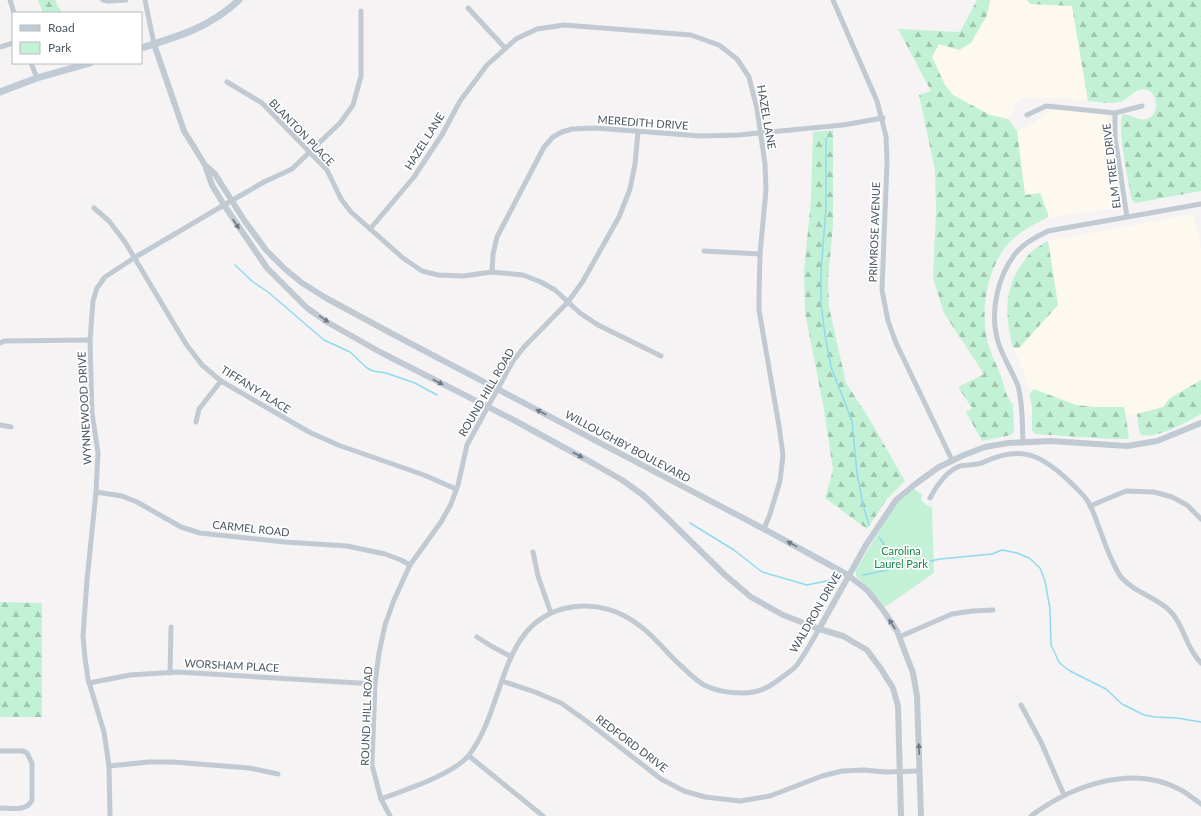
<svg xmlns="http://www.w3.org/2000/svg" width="1201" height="816" font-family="Lato,sans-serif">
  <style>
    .commercial { fill: #fdf9ef }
    .forest { fill: url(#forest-firs) }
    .green { fill: #c3f1d5 }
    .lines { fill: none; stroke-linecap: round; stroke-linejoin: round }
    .stream { stroke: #90daee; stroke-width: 1.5 }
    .minor { stroke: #c1cad2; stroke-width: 5 }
    .tertiary { stroke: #c1cad2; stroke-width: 6 }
    .secondary { stroke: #c1cbd6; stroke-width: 7 }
    .oneway { fill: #6e7983 }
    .labels { text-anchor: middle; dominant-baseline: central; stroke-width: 3.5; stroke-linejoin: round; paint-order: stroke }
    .street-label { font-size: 11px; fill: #4a5661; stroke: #fff }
    .park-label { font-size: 11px; fill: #17864f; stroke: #fff }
  </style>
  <defs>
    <pattern id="forest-firs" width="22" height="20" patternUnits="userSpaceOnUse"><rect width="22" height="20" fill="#c3f1d5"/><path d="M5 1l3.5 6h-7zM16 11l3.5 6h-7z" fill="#a0c6b0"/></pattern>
  </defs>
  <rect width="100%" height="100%" fill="#f5f3f3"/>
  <!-- commercial -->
  <g class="commercial">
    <path d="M 990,0 L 1027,0 L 1030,4 L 1072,6 L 1088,101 L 1064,98 L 1025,98 L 1019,100 L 1015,104 L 1012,113 L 1008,119 L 991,115 L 953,95 L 945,85 L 932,57 L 939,44 L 959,50 L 987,15 Z"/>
    <path d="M 1063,109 L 1103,114 L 1107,117 L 1120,203 L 1116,208 L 1047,218 L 1048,214 L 1025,195 L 1017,131 L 1035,122 L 1046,113 L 1052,111 Z"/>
    <path d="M 1194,214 L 1201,250 L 1201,380 L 1169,399 L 1163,407 L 1125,416 L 1124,407 L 1095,407 L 1076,405 L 1034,389 L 1030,393 L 1024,372 L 1013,348 L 1019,348 L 1058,305 L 1048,241 Z"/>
  </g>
  <!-- forest -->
  <g class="forest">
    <path d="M 38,0 L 55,0 L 62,13 L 43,13 Z"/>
    <path d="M 977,0 L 990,0 L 990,2 L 987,15 L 971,43 L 959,50 L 939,44 L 932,57 L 945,85 L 953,95 L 990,115 L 1008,119 L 1017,131 L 1025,195 L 1040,193 L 1048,214 L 1047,218 C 1034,224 1023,230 1013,239 C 988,262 980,307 987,339 C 989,350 995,361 999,371 C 1003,380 1006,399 1013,404 L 1014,431 L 1011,435 L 982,441 L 966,412 L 972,408 L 958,387 L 984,374 L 944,313 L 933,278 L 936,210 L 935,170 L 919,95 L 931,91 L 898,29 L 960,32 Z"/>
    <path d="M 1027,0 L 1201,0 L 1201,191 L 1135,203 L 1132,200 C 1129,185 1116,124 1123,114 C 1132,115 1138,121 1147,119 C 1161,115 1158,90 1144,89 C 1134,89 1130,98 1122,101 C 1111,105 1099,102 1088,101 L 1072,6 L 1030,4 Z"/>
    <path d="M 833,130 L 833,225 L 828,279 L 829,307 L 846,383 L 870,420 L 905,481 L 887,499 L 867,529 L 825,498 L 833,470 L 824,410 L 805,312 L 804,272 L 811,199 L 813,132 Z"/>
    <path d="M 1048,241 L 1058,305 L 1019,348 L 1013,348 C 1005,316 1003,288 1024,261 C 1026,258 1029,254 1032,251 C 1037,247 1043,244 1048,241 Z"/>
    <path d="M 1201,380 L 1201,414 C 1186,422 1158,439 1141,435 L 1139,429 L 1137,414 L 1163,407 L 1169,399 Z"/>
    <path d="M 1034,389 L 1076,405 L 1095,407 L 1124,407 L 1129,436 L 1128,439 L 1111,439 L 1035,434 L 1032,430 L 1032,408 L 1030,393 Z"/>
    <path d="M 0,602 L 42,603 L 42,717 L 0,717 Z"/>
  </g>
  <!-- green -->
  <path class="green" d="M 913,489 L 922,494 L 921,500 L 926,505 L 932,507 L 934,573 L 885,607 L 856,576 L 856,570 L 887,518 L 898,502 Z"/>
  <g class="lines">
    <!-- stream -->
    <g class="stream">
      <path d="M 826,138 L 826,208 L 821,272 L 821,304 L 825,335 L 831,367 L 852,421 L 857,473 L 863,505 L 869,525"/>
      <path d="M 235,265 L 253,282 L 268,292 L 324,340 L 350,352 L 367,368 L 373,371 L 386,373 L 415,383 L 437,395"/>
      <path d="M 690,523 L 734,550 L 762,572 L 807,585 L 831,580"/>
      <path d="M 879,537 L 893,558 L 898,568"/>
      <path d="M 863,575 L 940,559 L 992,554 L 1002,550 L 1017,553 L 1029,558 L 1040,568 L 1045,581 L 1050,609 L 1051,645 L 1059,662 L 1062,665 L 1070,671 L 1106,689 L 1122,704 L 1144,715 L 1155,717 L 1177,718 L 1201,722"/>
    </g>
    <!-- minor -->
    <g class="minor">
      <path d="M 10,0 L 14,13"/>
      <path d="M 103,0 L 108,1 L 126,0"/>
      <path d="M 145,0 L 154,44"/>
      <path d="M 833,0 L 877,101 L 886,136 L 887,162 L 882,290 L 888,321 L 896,343 L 952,460"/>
      <path d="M 468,8 L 505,48"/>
      <path d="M 0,47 L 13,43"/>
      <path d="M 31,63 L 37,78"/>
      <path d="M 227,82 L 262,103 L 327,170 L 341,199 L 351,212 L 403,258 L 422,271 L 438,275 L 463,276 L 492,272 L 523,275 L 541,282 L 555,290 L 580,313 L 598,325 L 661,356"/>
      <path d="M 1115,113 L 1115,137 L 1127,217"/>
      <path d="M 1027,115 L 1046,106 L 1115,113 L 1142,106"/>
      <path d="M 94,208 L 109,221 L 125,242 L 186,344 L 202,365 L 221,381 L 309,432 L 338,445 L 424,475 L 456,489"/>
      <path d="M 370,229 L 414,177 L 443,133 L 460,101 L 487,65 L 516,39 L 537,29 L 564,25 L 691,35 L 719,45 L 737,59 L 749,77 L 757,109 L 765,164 L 766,190 L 760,254 L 759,296 L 759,310 L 779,426 L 783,455 L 780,481 L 770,514 L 764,529"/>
      <path d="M 704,251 L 760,254"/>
      <path d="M 492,272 L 493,254 L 497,237 L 544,147 L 553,137 L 562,132 L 572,129 L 595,128 L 701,136 L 739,135 L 843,125 L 883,118"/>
      <path d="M 0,343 L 4,341 L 90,340"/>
      <path d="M 196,422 L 199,409 L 221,381"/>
      <path d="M 0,425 L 11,427"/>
      <path d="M 1023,441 C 1022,423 1023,404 1018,386 C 1012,370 1001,355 997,338 C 990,311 998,276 1015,254 C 1024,243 1036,237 1048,231 L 1201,204"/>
      <path d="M 96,492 L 122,496 L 137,502 L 181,527 L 200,533 L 285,542 L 347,546 L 385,554 L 401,560 L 410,565"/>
      <path d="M 930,498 C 937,485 946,471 960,466 C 968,464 976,466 984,462 C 1020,445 1040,454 1068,480 C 1076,488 1085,495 1090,505 C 1098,522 1103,541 1111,558 C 1114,564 1117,572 1121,577 C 1132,591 1155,597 1168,609 C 1184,623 1185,647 1201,663"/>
      <path d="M 1090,506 L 1126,491 L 1154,492 L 1172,497 L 1187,505 L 1201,519"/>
      <path d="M 533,552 L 538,576 L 551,613"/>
      <path d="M 477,637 L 491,646 L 510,656"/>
      <path d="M 899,637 L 952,614 L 972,611 L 993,610"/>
      <path d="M 170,673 L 171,627"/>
      <path d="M 502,681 L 535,692 L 561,703 L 585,720 L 661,779 L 684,791 L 705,797 L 740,801 L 770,796 L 822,776 L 842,771 L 864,770 L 885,772 L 919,771"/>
      <path d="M 89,683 L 130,675 L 177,672 L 375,684"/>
      <path d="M 1021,705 L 1041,742 L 1064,795"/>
      <path d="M 0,751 L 23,751 L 27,753 L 32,763 L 32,800 C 27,812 11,808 0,808"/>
      <path d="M 469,756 L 543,816"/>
      <path d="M 109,766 L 149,762 L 173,762 L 249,768 L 278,774"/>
      <path d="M 381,799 C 405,790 454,774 469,755 C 507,706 498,618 572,607 C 597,603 621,611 640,626 C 654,636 666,652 679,664 C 687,671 695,680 704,685 C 716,691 729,693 742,693 C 761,693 771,686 785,675 C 789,672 794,669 797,665 C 805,654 812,641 819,629"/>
      <path d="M 110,816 L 109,766 L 104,732 L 88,679 L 85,658 L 83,636 L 87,580 L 96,492 L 98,453 L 92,413 L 90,340 L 93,301 L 97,288 L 105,277 L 134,258 L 224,205 L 264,182 L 292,169 L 340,123 L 353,105 L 361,76 L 361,11"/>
      <path d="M 390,816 L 381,799 L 372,765 L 375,684 L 379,653 L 385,625 L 394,600 L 410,565 L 441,522 L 451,504 L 458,485 L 467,445 L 513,361 L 524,347 L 568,302 L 583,281 L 619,217 L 630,189 L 635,164 L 638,132"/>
      <path d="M 1031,816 C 1071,786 1133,763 1181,790 C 1188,794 1194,799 1201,804"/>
    </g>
    <!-- tertiary -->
    <g class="tertiary">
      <path d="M 154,44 L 184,131 L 205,165 L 212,185 L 224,205 L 267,268 L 307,308 L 327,322 L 380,352 L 510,418 L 596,465 L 622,480 L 643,495 L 667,518 L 725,575 L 751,597 L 783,615 L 819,629 L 843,636 L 867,650 L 881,669 L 893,688 L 898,706 L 901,816"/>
      <path d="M 206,166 L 215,174 L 244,220 L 266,250 L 285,269 L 302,283 L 326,298 L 402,339 L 764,529 L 848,575 L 868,591 L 883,610 L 897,631 L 913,673 L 917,696 L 921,816"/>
      <path d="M 819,629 L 866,545 L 896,500 L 918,482 L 939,467 L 964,455 L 985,447 L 1008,443 L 1051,441 L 1127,446 L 1157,441 L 1201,423"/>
    </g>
    <!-- secondary -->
    <g class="secondary">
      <path d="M 141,48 C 179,36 209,28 239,0"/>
      <path d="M 0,92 L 37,78 L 90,63"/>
    </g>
  </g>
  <!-- one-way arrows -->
  <defs><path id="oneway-solid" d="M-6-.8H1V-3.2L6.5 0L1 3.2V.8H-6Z"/></defs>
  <g class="oneway">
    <use href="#oneway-solid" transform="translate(236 224) rotate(56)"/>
    <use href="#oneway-solid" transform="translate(324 319) rotate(34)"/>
    <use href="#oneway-solid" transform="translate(438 382) rotate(28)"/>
    <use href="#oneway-solid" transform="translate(541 412) rotate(-152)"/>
    <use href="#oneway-solid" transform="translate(578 455) rotate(28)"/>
    <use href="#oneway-solid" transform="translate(792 544) rotate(-151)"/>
    <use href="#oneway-solid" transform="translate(892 624) rotate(-123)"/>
    <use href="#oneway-solid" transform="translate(919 749) rotate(-93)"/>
  </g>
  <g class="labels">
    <!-- street labels -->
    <g class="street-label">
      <text transform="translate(767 117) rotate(80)">HAZEL LANE</text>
      <text transform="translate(643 122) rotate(4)">MEREDITH DRIVE</text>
      <text transform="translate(302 132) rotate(46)">BLANTON PLACE</text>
      <text transform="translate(424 141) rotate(-58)">HAZEL LANE</text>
      <text transform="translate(1111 166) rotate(-97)">ELM TREE DRIVE</text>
      <text transform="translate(874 232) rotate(-88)">PRIMROSE AVENUE</text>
      <text transform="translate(256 389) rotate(32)">TIFFANY PLACE</text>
      <text transform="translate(486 392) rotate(-60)">ROUND HILL ROAD</text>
      <text transform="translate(84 408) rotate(-93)">WYNNEWOOD DRIVE</text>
      <text transform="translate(628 446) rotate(28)">WILLOUGHBY BOULEVARD</text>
      <text transform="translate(251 528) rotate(6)">CARMEL ROAD</text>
      <text transform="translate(815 612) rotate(-60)">WALDRON DRIVE</text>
      <text transform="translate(232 665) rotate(3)">WORSHAM PLACE</text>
      <text transform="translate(366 716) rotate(-88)">ROUND HILL ROAD</text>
      <text transform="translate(632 743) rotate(37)">REDFORD DRIVE</text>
    </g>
    <!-- park labels -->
    <g class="park-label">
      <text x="901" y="550">Carolina<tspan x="901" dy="13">Laurel Park</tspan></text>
    </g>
  </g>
  <!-- legend -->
  <rect x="12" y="12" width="130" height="52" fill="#ffffff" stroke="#b7bbc0"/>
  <rect x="20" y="25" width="20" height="6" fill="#c1cbd6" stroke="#b7bbc0"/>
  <text x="48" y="32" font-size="12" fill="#4a5661">Road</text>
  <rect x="20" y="42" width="20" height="12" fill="#c3f1d5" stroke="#b7bbc0"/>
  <text x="48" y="52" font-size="12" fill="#4a5661">Park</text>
</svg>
